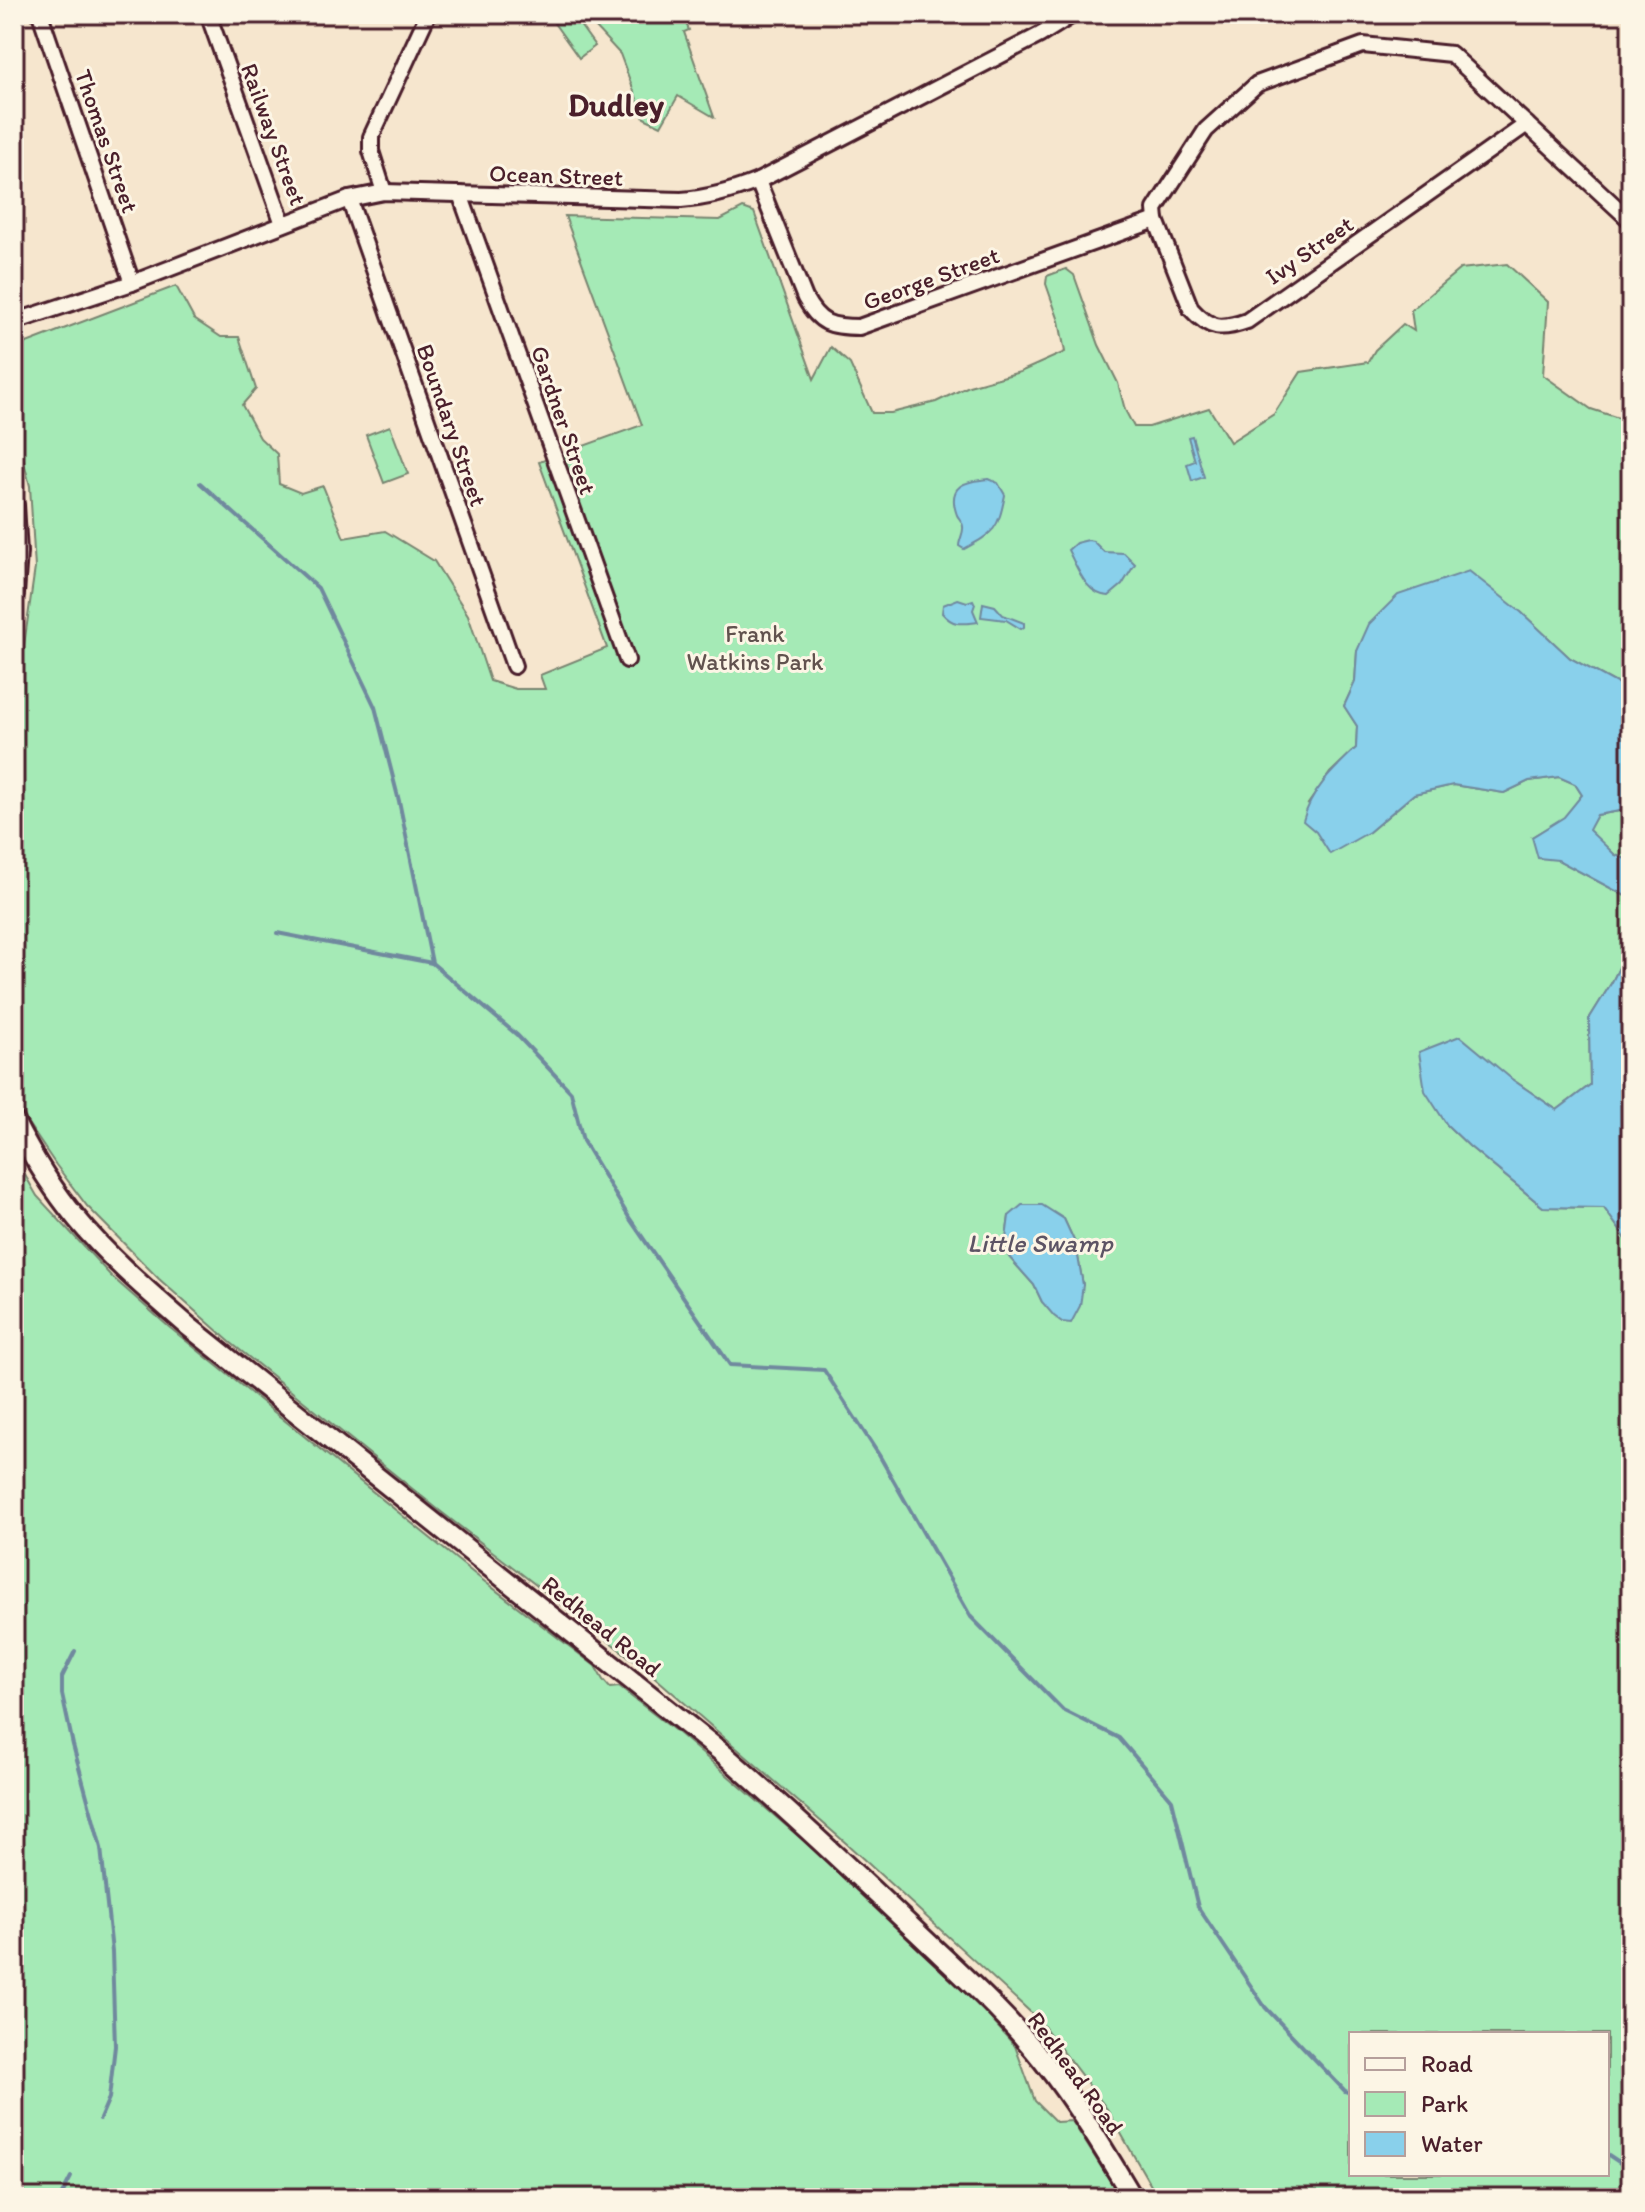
<svg xmlns="http://www.w3.org/2000/svg" width="1645" height="2212" font-family="Itim,sans-serif">
  <style>
    .green { fill: #a5eab6; stroke: #788470; stroke-width: 2; fill-rule: evenodd }
    .water { fill: #89d0eb; stroke: #70899e; stroke-width: 2 }
    .lines { fill: none; stroke-linecap: round; stroke-linejoin: round }
    .stream { stroke: #70899e; stroke-width: 4 }
    .minor-casing { stroke: #4a1f2b; stroke-width: 20 }
    .major-casing { stroke: #4a1f2b; stroke-width: 24 }
    .minor { stroke: #fcf5e5; stroke-width: 14 }
    .major { stroke: #fcf5e5; stroke-width: 18 }
    .labels { text-anchor: middle; dominant-baseline: central; stroke-width: 6; stroke-linejoin: round; paint-order: stroke }
    .street-label { font-size: 24px; fill: #4a1f2b; stroke: #fcf5e5 }
    .park-label { font-size: 24px; fill: #61524e; stroke: #fcf5e5 }
    .water-label { font-size: 26px; font-style: italic; fill: #5d5465; stroke: #fcf5e5 }
    .district-label { font-size: 32px; font-weight: bold; fill: #4a1f2b; stroke: #fcf5e5 }
  </style>
  <rect width="100%" height="100%" fill="#f6e6ce"/>
  <filter id="ink" filterUnits="userSpaceOnUse"><feTurbulence type="fractalNoise" baseFrequency=".0125" numOctaves="2"/><feDisplacementMap in="SourceGraphic" scale="16" xChannelSelector="R" yChannelSelector="G"/><feConvolveMatrix kernelMatrix="1 2 1 2 8 2 1 2 1" color-interpolation-filters="sRGB"/></filter>
  <g filter="url(#ink)">
    <!-- green -->
    <g class="green">
      <path d="M 567,14 L 572,14 L 595,46 L 579,58 L 554,23 Z"/>
      <path d="M 583,14 L 682,14 L 689,30 L 684,32 L 714,117 L 678,96 L 661,126 L 644,118 L 620,54 Z"/>
      <path d="M 743,208 L 754,212 L 814,379 L 831,347 L 850,364 L 872,413 L 891,413 L 936,402 L 969,386 L 1020,372 L 1065,352 L 1059,321 L 1046,284 L 1047,276 L 1066,269 L 1074,275 L 1099,345 L 1118,383 L 1125,410 L 1134,427 L 1149,427 L 1209,408 L 1230,442 L 1274,414 L 1301,372 L 1368,362 L 1375,350 L 1403,324 L 1414,331 L 1411,310 L 1460,269 L 1507,264 L 1548,302 L 1543,375 L 1591,409 L 1631,422 L 1631,691 L 1570,658 L 1521,612 L 1357,651 L 1355,682 L 1344,706 L 1357,726 L 1356,748 L 1330,773 L 1308,804 L 1369,832 L 1414,794 L 1453,785 L 1504,793 L 1529,781 L 1559,777 L 1575,784 L 1582,795 L 1565,817 L 1532,837 L 1558,860 L 1631,899 L 1631,943 L 1612,982 L 1589,1019 L 1590,1085 L 1557,1110 L 1513,1080 L 1447,1125 L 1469,1146 L 1543,1207 L 1604,1208 L 1631,1246 L 1631,2198 L 1158,2198 L 1107,2109 L 1039,2020 L 847,1844 L 650,1673 L 440,1511 L 230,1342 L 159,1279 L 87,1206 L 56,1165 L 27,1122 L 14,1087 L 14,703 L 19,680 L 35,568 L 30,486 L 14,423 L 14,374 L 20,368 L 24,344 L 176,286 L 194,319 L 221,337 L 239,337 L 256,389 L 242,405 L 260,438 L 277,454 L 279,484 L 301,493 L 323,486 L 344,538 L 385,531 L 434,561 L 468,615 L 490,681 L 516,689 L 545,689 L 540,675 L 607,648 L 539,462 L 642,425 L 565,216 L 720,220 ZM 1009,1216 L 1064,1219 L 1076,1245 L 1083,1285 L 1042,1302 L 1034,1285 L 1009,1257 L 1005,1246 ZM 1351,2034 L 1607,2034 L 1607,2174 L 1351,2174 Z"/>
      <path d="M 390,426 L 408,474 L 384,483 L 366,435 Z"/>
      <path d="M 1631,809 L 1631,861 L 1615,855 L 1588,830 L 1597,815 Z"/>
      <path d="M 14,1156 L 37,1196 L 111,1276 L 169,1327 L 476,1575 L 595,1666 L 603,1680 L 610,1688 L 619,1687 L 677,1732 L 804,1841 L 983,2010 L 1015,2046 L 1035,2101 L 1056,2122 L 1072,2121 L 1121,2198 L 14,2198 Z"/>
    </g>
    <!-- water -->
    <g class="water">
      <path d="M 1192,436 L 1204,477 L 1192,481 L 1187,464 L 1195,461 L 1188,437 Z"/>
      <path d="M 989,479 L 998,483 L 1005,495 C 998,530 995,532 964,549 L 959,546 C 959,540 964,533 963,527 C 963,522 959,519 957,515 C 946,485 965,481 989,479 Z"/>
      <path d="M 1088,540 L 1093,541 L 1104,552 L 1124,553 L 1135,564 L 1122,585 L 1109,596 C 1086,595 1078,569 1068,550 L 1076,543 Z"/>
      <path d="M 1469,571 L 1521,612 L 1570,658 L 1631,691 L 1631,809 L 1597,815 L 1589,830 L 1615,855 L 1631,861 L 1631,899 L 1558,860 L 1538,858 L 1532,837 L 1564,817 L 1582,795 L 1575,784 L 1559,777 L 1529,781 L 1504,793 L 1453,785 L 1414,794 L 1369,832 L 1330,854 L 1316,832 L 1303,821 C 1311,790 1334,769 1356,748 L 1357,726 L 1344,706 L 1355,682 L 1357,651 L 1369,624 L 1398,595 Z"/>
      <path d="M 958,599 L 967,602 L 973,600 L 975,604 L 973,610 L 978,622 C 961,624 953,626 942,613 L 943,605 Z"/>
      <path d="M 983,603 L 995,606 L 1003,615 L 1024,623 L 1024,627 L 1021,629 L 1006,620 L 981,617 Z"/>
      <path d="M 1631,943 L 1631,1246 L 1604,1208 L 1543,1207 L 1469,1146 L 1447,1125 L 1425,1091 L 1419,1052 L 1460,1036 L 1513,1080 L 1557,1110 L 1590,1085 L 1589,1019 L 1612,982 Z"/>
      <path d="M 1022,1205 L 1042,1205 L 1064,1219 L 1076,1245 L 1083,1285 L 1080,1306 L 1071,1323 L 1062,1322 L 1054,1316 L 1042,1302 L 1034,1285 L 1009,1257 L 1005,1246 L 1009,1216 Z"/>
    </g>
    <g class="lines">
      <!-- stream -->
      <g class="stream">
        <path d="M 200,483 L 318,588 L 375,707 L 399,801 L 432,963"/>
        <path d="M 277,933 L 432,963 L 517,1035 L 571,1092 L 583,1141 L 630,1219 L 730,1365 L 824,1370 L 879,1455 L 971,1617 L 1063,1710 L 1119,1738 L 1172,1800 L 1198,1907 L 1265,2007 L 1345,2091 L 1351,2093"/>
        <path d="M 75,1651 L 62,1677 L 62,1694 L 73,1745 L 101,1848 L 112,1952 L 115,2046 L 109,2098 L 100,2119"/>
        <path d="M 1607,2154 L 1631,2170"/>
        <path d="M 60,2198 L 71,2177"/>
      </g>
      <defs>
        <g id="minor">
          <path d="M 40,14 L 132,283"/>
          <path d="M 208,14 L 283,224"/>
          <path d="M 1527,124 L 1247,321 C 1222,330 1210,330 1191,309 L 1156,220 L 1155,209 L 1206,130 L 1257,84 L 1363,45 L 1451,54 L 1631,221"/>
          <path d="M 758,181 L 805,298 C 819,324 831,327 859,327 L 1156,220"/>
          <path d="M 384,192 L 371,151 L 371,137 L 428,14"/>
          <path d="M 460,194 L 627,660"/>
          <path d="M 349,199 L 514,666"/>
          <path d="M 14,322 L 132,283 L 349,199 L 384,192 L 681,200 C 709,198 733,191 758,181 L 1040,35 L 1074,14"/>
        </g>
        <g id="major">
          <path d="M 14,506 L 17,552 L 14,593"/>
          <path d="M 14,1121 C 32,1156 52,1189 77,1219 C 110,1259 149,1292 188,1326 L 720,1751 C 789,1811 855,1873 920,1935 C 963,1976 1007,2015 1043,2061 C 1077,2104 1105,2151 1133,2198"/>
        </g>
      </defs>
      <!-- minor casing -->
      <use href="#minor" class="minor-casing"/>
      <!-- major casing -->
      <use href="#major" class="major-casing"/>
      <!-- minor -->
      <use href="#minor" class="minor"/>
      <!-- major -->
      <use href="#major" class="major"/>
    </g>
  </g>
  <g class="labels">
    <!-- street labels -->
    <g class="street-label">
      <text transform="translate(274 134) rotate(70)">Railway Street</text>
      <text transform="translate(107 141) rotate(71)">Thomas Street</text>
      <text transform="translate(556 175) rotate(2)">Ocean Street</text>
      <text transform="translate(1309 250) rotate(-35)">Ivy Street</text>
      <text transform="translate(931 278) rotate(-20)">George Street</text>
      <text transform="translate(564 420) rotate(71)">Gardner Street</text>
      <text transform="translate(452 425) rotate(71)">Boundary Street</text>
      <text transform="translate(602 1626) rotate(39)">Redhead Road</text>
      <text transform="translate(1076 2073) rotate(54)">Redhead Road</text>
    </g>
    <!-- park labels -->
    <g class="park-label">
      <text x="755" y="633">Frank<tspan x="755" dy="28">Watkins Park</tspan></text>
    </g>
    <!-- water labels -->
    <g class="water-label">
      <text x="1040" y="1243">Little Swamp</text>
    </g>
    <!-- district labels -->
    <g class="district-label">
      <text x="616" y="105">Dudley</text>
    </g>
  </g>
  <!-- margin -->
  <rect width="1645" height="2212" fill="none" stroke="#fcf5e5" stroke-width="48"/>
  <rect x="24" y="24" width="1597" height="2164" fill="none" stroke="#4a1f2b" stroke-width="3" filter="url(#ink)"/>
  <!-- legend -->
  <rect x="1349" y="2032" width="260" height="144" fill="#fcf5e5" stroke="#b59f9b" stroke-width="2"/>
  <rect x="1365" y="2058" width="40" height="12" fill="#fcf5e5" stroke="#b59f9b" stroke-width="2"/>
  <text x="1421" y="2072" font-size="24" fill="#4a1f2b">Road</text>
  <rect x="1365" y="2092" width="40" height="24" fill="#a5eab6" stroke="#b59f9b" stroke-width="2"/>
  <text x="1421" y="2112" font-size="24" fill="#4a1f2b">Park</text>
  <rect x="1365" y="2132" width="40" height="24" fill="#89d0eb" stroke="#b59f9b" stroke-width="2"/>
  <text x="1421" y="2152" font-size="24" fill="#4a1f2b">Water</text>
</svg>
